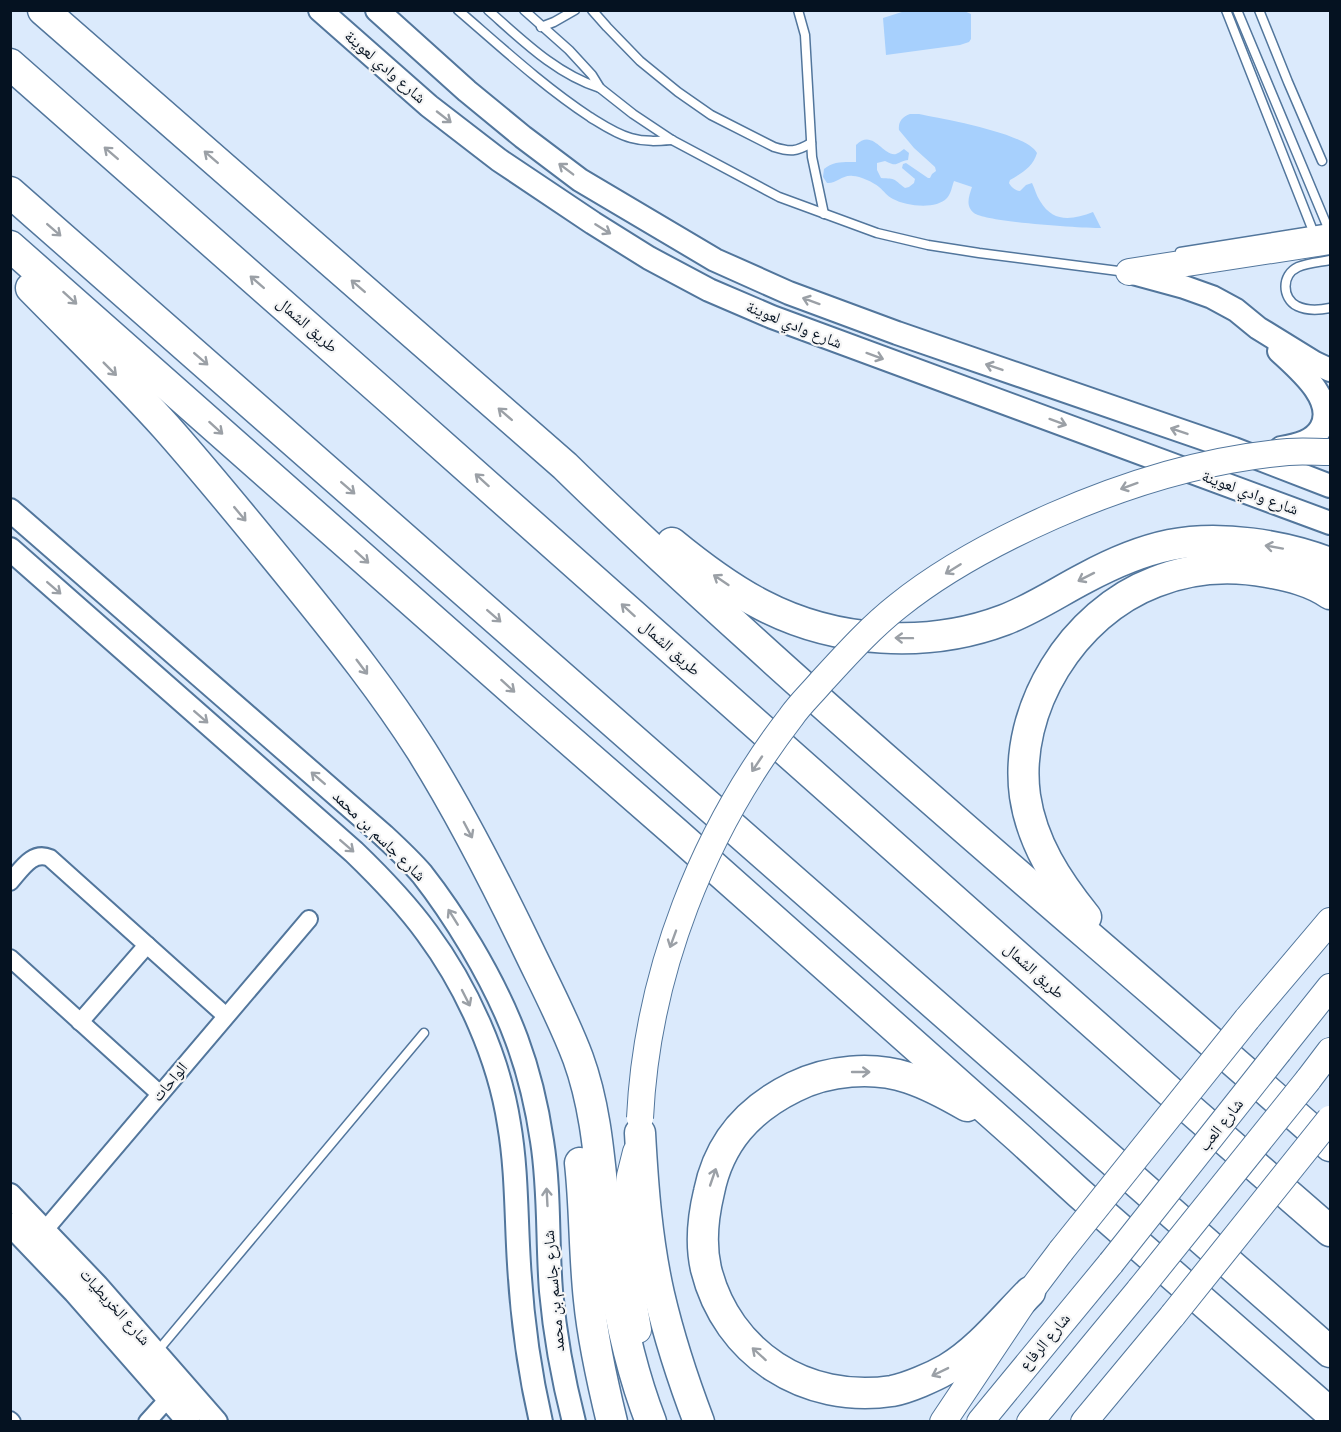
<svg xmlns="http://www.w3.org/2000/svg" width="1341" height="1432" font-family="'Varela Round','Noto Naskh Arabic',sans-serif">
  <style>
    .green { fill: #a7d0fd }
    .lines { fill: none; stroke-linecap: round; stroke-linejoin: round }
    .lane-casing { stroke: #52769c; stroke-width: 11 }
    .street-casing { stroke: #52769c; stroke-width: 20 }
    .secondary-casing { stroke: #52769c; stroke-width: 26 }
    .primary-casing { stroke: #52769c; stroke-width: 28 }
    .highway-casing { stroke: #52769c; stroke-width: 33 }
    .lane { stroke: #fff; stroke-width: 8 }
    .street { stroke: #fff; stroke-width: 16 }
    .secondary { stroke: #fff; stroke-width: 22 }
    .primary { stroke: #fff; stroke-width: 26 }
    .highway { stroke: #fff; stroke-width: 30 }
    .primary-bridge-casing { stroke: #52769c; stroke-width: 28; stroke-linecap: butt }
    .primary-bridge { stroke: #fff; stroke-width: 26 }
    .oneway { stroke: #9ba0a6 }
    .labels { text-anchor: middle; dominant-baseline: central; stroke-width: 4.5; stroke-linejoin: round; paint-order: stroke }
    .street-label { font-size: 16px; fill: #051221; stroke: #f5f5f5 }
  </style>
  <rect width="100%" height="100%" fill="#dbeafc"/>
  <!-- green -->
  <g class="green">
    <path d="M 905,11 L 962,10 L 971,14 L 971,39 L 969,42 L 960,45 L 886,55 L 883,18 Z"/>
    <path d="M 910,114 L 919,114 C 943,119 1026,133 1037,153 C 1033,167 1022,173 1010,180 L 1009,183 C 1011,187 1016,191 1020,191 L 1026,185 L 1032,183 C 1035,189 1036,195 1040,201 C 1053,223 1072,220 1093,212 L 1101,228 C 1082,228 985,222 974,213 C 965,206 969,196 972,187 L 954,181 C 952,186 951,194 947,198 C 936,210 906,206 893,199 C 887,196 884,191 879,187 C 873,182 860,176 853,176 C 843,174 836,184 827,183 L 823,177 L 824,169 C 833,161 845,162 856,162 L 856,145 C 873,128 883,157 896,154 C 899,153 901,151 904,149 L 909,153 L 908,160 C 895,162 899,168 885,161 L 877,163 L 877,170 L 881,178 C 897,179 892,178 905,188 L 909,187 L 914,183 L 915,179 L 902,168 L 903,164 L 906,163 L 928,178 L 930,178 L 932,174 L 936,171 L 935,167 L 914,148 L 899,130 C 898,122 902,117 910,114 Z"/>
  </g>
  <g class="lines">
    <defs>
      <g id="lane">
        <path d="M 458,10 C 501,47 543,86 590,117 C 603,125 616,134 631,138 C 645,142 658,141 672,140"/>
        <path d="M 488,10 C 522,40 556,74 600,88"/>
        <path d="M 524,10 L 569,50 L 592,75 L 600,88 L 633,114 L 672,140 L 779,197 L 877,233 L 928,245 L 979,253 L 1126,272"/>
        <path d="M 592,10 L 607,27 L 640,61 L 678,92 L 711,115 L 774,147 C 790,152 796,152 811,143"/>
        <path d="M 798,10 L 805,35 L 812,157 L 824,214"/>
        <path d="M 1226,10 L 1313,231"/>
        <path d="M 1237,10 L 1328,228"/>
        <path d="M 1259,10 L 1288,82 L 1322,161"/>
        <path d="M 541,27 L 554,22 L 575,10"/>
        <path d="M 1180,252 L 1330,228"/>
        <path d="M 1330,260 C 1320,262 1307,263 1298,267 C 1281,275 1282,298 1297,306 C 1307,311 1320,310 1330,308"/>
        <path d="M 156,1353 L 424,1033"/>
      </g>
      <g id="street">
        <path d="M 10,882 C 21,870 32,850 50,858 L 226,1016"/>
        <path d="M 10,958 L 160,1094"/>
        <path d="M 80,1022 L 147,945"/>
        <path d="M 38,1238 L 309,919"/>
        <path d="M 10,1420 L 12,1422"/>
        <path d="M 147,1422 L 175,1391"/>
      </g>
      <g id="secondary">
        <path d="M 320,10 L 429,106 L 499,160 L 593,223 L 649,258 L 709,290 L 772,317 L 1330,523"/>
        <path d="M 377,10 L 467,91 L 523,137 L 580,180 L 715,260 L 789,293 L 897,333 L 1234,449 L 1330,486"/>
        <path d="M 1129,272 L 1184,287 L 1212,297 L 1236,310 L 1258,328 L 1315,363 L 1330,370"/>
        <path d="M 1279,351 C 1297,368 1337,400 1321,428 C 1314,441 1295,446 1281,448"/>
        <path d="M 10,510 L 383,835 C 397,848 410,860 422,874 C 440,897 456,921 471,946 C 509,1010 531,1066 542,1141 C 550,1191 547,1241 551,1291 C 555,1336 563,1379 574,1422"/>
        <path d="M 10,549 L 354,852 C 381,878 406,904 427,933 C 467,987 499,1058 509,1124 C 517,1170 516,1218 519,1264 C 522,1317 529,1370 541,1422"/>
        <path d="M 10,1195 L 97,1286 L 216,1422"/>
        <path d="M 10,1224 L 75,1292 L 189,1422"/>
      </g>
      <g id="primary">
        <path d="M 1129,272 L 1330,241"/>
        <path d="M 1247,1019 L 1330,921"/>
        <path d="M 1279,1051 L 1330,987"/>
        <path d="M 1308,1080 L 1330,1051"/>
        <path d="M 636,1152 L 630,1176 L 627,1200 L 627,1226 L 630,1283 L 638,1330"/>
        <path d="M 943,1422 L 1030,1292 L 1061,1251"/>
        <path d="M 980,1422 L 1111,1263"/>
        <path d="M 1030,1422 L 1140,1289"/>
        <path d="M 1084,1422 L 1173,1315"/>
      </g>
      <g id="highway">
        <path d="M 43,10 L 565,466 C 626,526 690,584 753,641 C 942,813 1139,977 1330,1146"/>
        <path d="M 10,64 L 383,393 L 1176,1097 L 1330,1231"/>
        <path d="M 10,192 L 1330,1352"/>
        <path d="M 10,246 L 527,703 L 676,833 L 1019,1138 L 1079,1193 L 1330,1413"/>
        <path d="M 31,288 C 76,334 123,379 166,427 C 211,478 255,532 298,585 C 341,638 384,692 421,750 C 460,812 493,877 525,943 C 543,981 563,1018 578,1058 C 601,1121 600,1188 610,1254 C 618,1310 630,1368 651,1422"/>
        <path d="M 672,543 C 700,566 729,588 762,605 C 835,643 927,649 1004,620 C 1033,609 1058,592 1085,578 C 1111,564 1141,551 1170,545 C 1220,535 1283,545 1330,563"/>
        <path d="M 1086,917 C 1057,881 1032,843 1025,796 C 1013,709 1073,613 1155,582 C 1190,568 1229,565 1267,572 C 1289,576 1311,581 1330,594"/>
        <path d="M 967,1106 C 948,1095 930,1085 909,1078 C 873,1066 828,1070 794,1087 C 749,1109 719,1142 709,1192 C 703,1217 700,1243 706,1269 C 727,1354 806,1404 892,1391 C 908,1388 933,1377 947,1369 C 979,1350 1004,1318 1030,1292"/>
        <path d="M 640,1133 C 643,1187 647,1241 659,1294 C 669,1337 683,1380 699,1422"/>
        <path d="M 580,1163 C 585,1208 584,1254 589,1300 C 593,1341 602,1381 612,1422"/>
      </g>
    </defs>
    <!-- lane casing -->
    <use href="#lane" class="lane-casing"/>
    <!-- street casing -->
    <use href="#street" class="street-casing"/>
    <!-- secondary casing -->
    <use href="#secondary" class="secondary-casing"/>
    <!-- primary casing -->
    <use href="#primary" class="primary-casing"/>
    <!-- highway casing -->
    <use href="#highway" class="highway-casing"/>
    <!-- lane -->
    <use href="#lane" class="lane"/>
    <!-- street -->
    <use href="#street" class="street"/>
    <!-- secondary -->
    <use href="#secondary" class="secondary"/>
    <!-- primary -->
    <use href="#primary" class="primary"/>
    <!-- highway -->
    <use href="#highway" class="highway"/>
    <defs>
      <g id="primary-bridge">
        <path d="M 640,1118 C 647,973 703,831 791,717 C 800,704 812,693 822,681 C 846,655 870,628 898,606 C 944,569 999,540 1053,516 C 1128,483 1206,459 1288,452 C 1302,451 1316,452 1330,452"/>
        <path d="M 1061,1251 L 1247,1019"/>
        <path d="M 1111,1263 L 1279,1051"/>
        <path d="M 1140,1289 L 1308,1080"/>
        <path d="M 1173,1315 L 1330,1119"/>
      </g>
    </defs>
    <!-- primary-bridge casing -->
    <use href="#primary-bridge" class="primary-bridge-casing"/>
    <!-- primary-bridge -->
    <use href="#primary-bridge" class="primary-bridge"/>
  </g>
  <!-- one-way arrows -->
  <defs><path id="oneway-shaft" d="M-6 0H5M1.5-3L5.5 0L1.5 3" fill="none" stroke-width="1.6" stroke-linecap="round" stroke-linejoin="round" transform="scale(1.5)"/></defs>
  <g class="oneway">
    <use href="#oneway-shaft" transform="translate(444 117) rotate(38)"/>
    <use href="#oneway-shaft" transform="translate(111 153) rotate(-139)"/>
    <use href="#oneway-shaft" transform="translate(211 157) rotate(-139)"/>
    <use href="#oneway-shaft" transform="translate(566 169) rotate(-143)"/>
    <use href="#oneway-shaft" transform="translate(603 229) rotate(32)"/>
    <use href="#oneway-shaft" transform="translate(54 230) rotate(41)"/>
    <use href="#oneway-shaft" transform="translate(257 282) rotate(-139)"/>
    <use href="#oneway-shaft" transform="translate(358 286) rotate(-139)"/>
    <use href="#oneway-shaft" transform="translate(70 298) rotate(42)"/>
    <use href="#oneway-shaft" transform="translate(811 301) rotate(-160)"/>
    <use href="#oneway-shaft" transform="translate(875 356) rotate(20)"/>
    <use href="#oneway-shaft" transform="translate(201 359) rotate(41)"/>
    <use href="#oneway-shaft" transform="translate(994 367) rotate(-161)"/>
    <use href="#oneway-shaft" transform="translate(110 369) rotate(45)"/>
    <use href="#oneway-shaft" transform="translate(505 414) rotate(-139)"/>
    <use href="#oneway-shaft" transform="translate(1058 422) rotate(20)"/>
    <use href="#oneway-shaft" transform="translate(216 428) rotate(42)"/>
    <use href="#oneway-shaft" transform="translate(1179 431) rotate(-161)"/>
    <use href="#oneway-shaft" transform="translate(482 480) rotate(-138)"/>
    <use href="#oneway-shaft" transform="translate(1129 486) rotate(160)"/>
    <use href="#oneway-shaft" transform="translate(348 488) rotate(41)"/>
    <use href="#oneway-shaft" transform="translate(240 514) rotate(50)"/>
    <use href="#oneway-shaft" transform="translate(1274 547) rotate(-170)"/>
    <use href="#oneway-shaft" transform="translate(362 557) rotate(42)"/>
    <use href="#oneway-shaft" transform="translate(953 569) rotate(148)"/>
    <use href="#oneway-shaft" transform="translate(1086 577) rotate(153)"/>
    <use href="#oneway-shaft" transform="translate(721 580) rotate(-146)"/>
    <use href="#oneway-shaft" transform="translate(54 588) rotate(41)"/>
    <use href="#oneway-shaft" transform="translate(628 610) rotate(-138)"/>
    <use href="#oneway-shaft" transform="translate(494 616) rotate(41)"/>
    <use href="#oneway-shaft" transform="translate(904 638) rotate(-179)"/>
    <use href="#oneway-shaft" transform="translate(362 667) rotate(53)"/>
    <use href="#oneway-shaft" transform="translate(508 686) rotate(42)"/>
    <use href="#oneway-shaft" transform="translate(201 717) rotate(41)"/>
    <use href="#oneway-shaft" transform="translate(757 764) rotate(124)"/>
    <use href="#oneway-shaft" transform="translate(318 778) rotate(-139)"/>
    <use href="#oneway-shaft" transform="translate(468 830) rotate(62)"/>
    <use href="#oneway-shaft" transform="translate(347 846) rotate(41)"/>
    <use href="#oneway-shaft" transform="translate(453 917) rotate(-122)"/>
    <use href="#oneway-shaft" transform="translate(673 939) rotate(110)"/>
    <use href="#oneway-shaft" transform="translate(466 998) rotate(63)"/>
    <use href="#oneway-shaft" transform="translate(861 1072)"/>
    <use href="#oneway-shaft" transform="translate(713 1177) rotate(-71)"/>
    <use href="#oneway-shaft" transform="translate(547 1197) rotate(-93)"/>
    <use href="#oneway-shaft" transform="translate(759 1354) rotate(-138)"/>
    <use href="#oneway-shaft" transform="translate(940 1372) rotate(154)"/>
  </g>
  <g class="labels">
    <!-- street labels -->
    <g class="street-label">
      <text transform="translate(385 67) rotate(41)">شارع وادي لعوينة</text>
      <text transform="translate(307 325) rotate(41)">طريق الشمال</text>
      <text transform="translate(794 325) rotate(22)">شارع وادي لعوينة</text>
      <text transform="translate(1250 493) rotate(20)">شارع وادي لعوينة</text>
      <text transform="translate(670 648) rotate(42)">طريق الشمال</text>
      <text transform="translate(379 836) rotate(44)">شارع جاسم بن محمد</text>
      <text transform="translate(1034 971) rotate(42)">طريق الشمال</text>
      <text transform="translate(170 1082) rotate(-50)">الواحات</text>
      <text transform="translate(1221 1125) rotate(-52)">شارع العب</text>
      <text transform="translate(554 1291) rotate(-95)">شارع جاسم بن محمد</text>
      <text transform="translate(115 1307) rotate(48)">شارع الخريطيات</text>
      <text transform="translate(1045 1342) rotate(-50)">شارع الرفاع</text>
    </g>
  </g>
  <!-- border -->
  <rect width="1341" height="1432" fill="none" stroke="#051221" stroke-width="24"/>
</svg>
